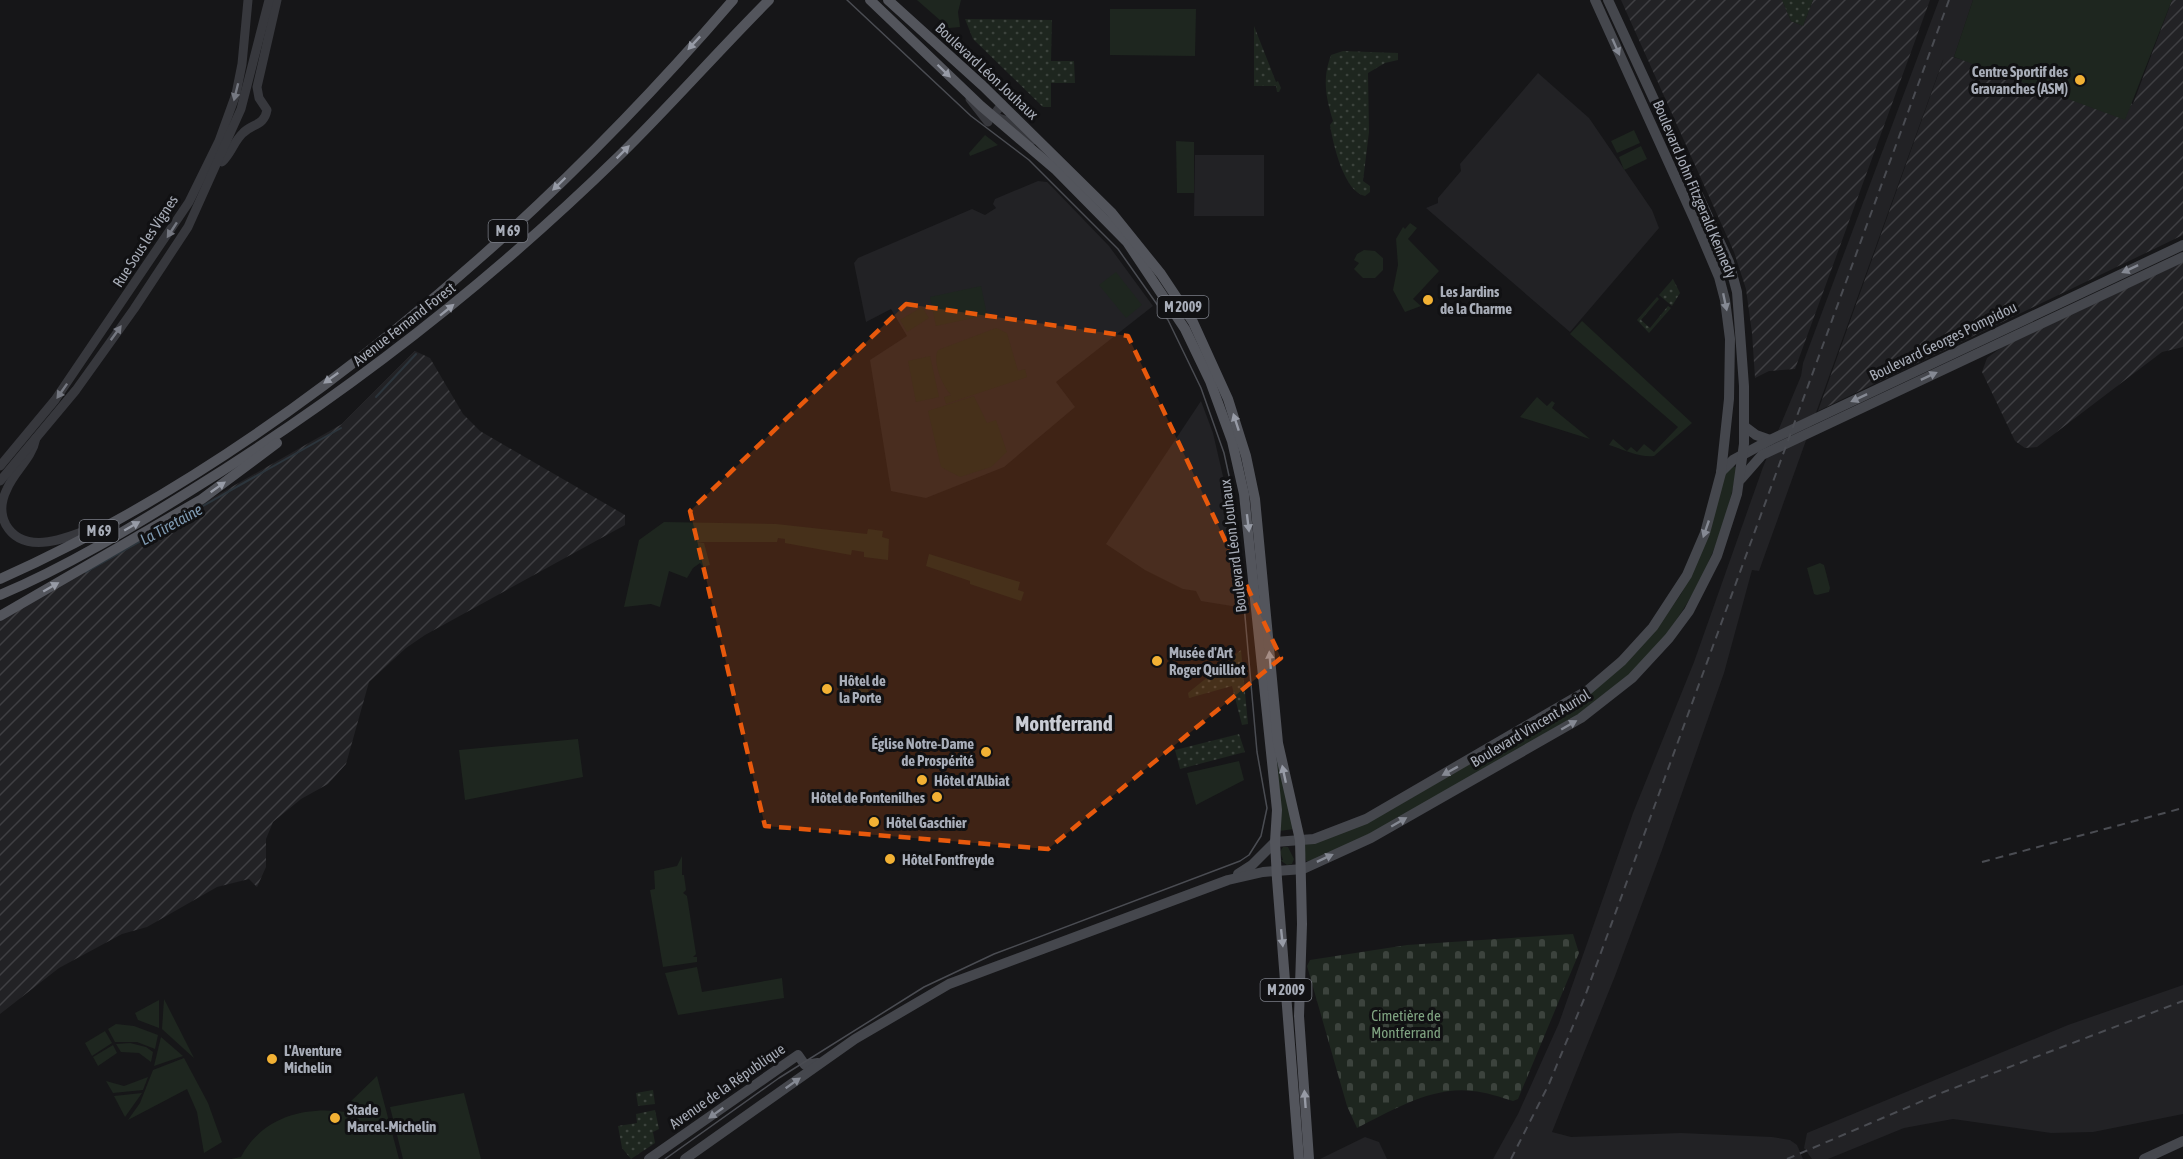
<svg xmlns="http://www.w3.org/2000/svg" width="2183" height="1159" font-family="'Asap Condensed',sans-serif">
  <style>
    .built { fill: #222225 }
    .industrial { fill: url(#industrial-furrows) }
    .green { fill: #1e261f }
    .cemetery { fill: url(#cemetery-stones) }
    .garden { fill: url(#garden-dots) }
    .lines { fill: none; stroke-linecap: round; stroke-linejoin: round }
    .stream { stroke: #2c353c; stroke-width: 2 }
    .tertiary { stroke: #37383d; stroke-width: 9 }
    .secondary { stroke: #45474d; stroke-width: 10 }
    .primary { stroke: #53555c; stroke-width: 10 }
    .tram { stroke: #4a4c52; stroke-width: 1.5 }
    .rail { stroke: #4a4c52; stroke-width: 2; stroke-dasharray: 8 6; stroke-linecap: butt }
    .oneway { fill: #979ba6 }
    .oneway2 { fill: #858993 }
    .oneway3 { fill: #757881 }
    .marked { fill: #e8590c; fill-opacity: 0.2; stroke: #e8590c; stroke-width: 4.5; stroke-dasharray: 12 8; stroke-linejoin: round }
    .poi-dot { fill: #f2b134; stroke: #111113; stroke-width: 2 }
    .labels { text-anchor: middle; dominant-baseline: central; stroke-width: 6; stroke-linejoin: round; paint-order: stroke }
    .shield { fill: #111113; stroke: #7b7e86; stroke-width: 1.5 }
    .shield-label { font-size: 14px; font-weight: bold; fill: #a8adb8 }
    .street-label { font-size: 15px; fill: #a8adb8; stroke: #111113 }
    .poi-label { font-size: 15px; font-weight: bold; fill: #a8adb8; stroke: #111113; text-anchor: start }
    .park-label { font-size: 15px; fill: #7fa381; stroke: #111113 }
    .water-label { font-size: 16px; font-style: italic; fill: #7f9bb3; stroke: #111113 }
    .district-label { font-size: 21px; font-weight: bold; fill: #c9ccd4; stroke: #111113 }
  </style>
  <defs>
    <pattern id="industrial-furrows" width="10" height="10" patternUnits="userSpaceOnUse" patternTransform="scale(1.5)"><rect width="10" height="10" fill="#222225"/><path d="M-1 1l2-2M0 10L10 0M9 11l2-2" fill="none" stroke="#3f3f43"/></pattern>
    <pattern id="cemetery-stones" width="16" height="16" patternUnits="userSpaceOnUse" patternTransform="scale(1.5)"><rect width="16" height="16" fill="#1e261f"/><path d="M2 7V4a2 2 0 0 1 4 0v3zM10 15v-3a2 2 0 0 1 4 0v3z" fill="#3c433d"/></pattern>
    <pattern id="garden-dots" width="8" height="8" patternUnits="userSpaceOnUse" patternTransform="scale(1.5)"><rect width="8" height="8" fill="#1e261f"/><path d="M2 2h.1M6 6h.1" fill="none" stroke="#3c433d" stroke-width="1.8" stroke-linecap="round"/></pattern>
  </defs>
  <rect width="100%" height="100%" fill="#161618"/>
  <!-- built -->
  <g class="built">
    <path d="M 1939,0 L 1973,0 L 1954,57 L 1943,60 L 1759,571 L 1752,570 L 1724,673 L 1662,850 L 1615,976 L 1552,1132 L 1571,1137 L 1681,1133 L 1772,1137 L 1790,1140 L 1797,1145 L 1803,1159 L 1493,1159 L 1518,1114 L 1559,1023 L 1633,813 L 1694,662 L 1763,467 L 1801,376 L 1803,363 Z"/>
    <path d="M 1538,73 L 1589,118 L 1652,210 L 1659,228 L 1570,332 L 1426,208 L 1438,203 L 1438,198 L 1461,171 L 1460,164 Z"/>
    <path d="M 1195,155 L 1264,155 L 1264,216 L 1194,216 Z"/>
    <path d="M 1038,181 L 1047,182 L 1054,189 L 1109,246 L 1153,306 L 1056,382 L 1075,407 L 1004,467 L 926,498 L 891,491 L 870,360 L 907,336 L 891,309 L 866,322 L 854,263 L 858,258 L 972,209 L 985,215 L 996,208 L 993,204 L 995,199 Z"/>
    <path d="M 1201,401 L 1213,433 L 1228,498 L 1238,576 L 1238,607 L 1201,601 L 1196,591 L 1183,589 L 1145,570 L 1106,544 Z"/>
    <path d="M 2183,985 L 2183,1114 L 2093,1132 L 2051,1133 L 1953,1119 L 1904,1128 L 1828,1159 L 1812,1159 L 1804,1148 L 1807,1133 L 2068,1025 Z"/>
    <path d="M 1365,1137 L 1379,1142 L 1387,1159 L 1320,1159 Z"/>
  </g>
  <!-- industrial -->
  <g class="industrial">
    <path d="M 1621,0 L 1782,0 L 1791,21 L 1803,26 L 1813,0 L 1930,0 L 1795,369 L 1769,371 L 1755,378 L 1752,333 L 1746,289 L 1734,252 Z"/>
    <path d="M 2172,0 L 2183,0 L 2183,235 L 1818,411 L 1945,55 L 2133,104 Z"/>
    <path d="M 2183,262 L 2183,347 L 2162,352 L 2037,447 L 2025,448 L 2015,441 L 1982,372 L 1987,358 L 2002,347 Z"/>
    <path d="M 415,351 L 430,358 L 463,414 L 480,431 L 625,515 L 625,525 L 425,635 L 406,648 L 369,682 L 346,764 L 328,784 L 301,799 L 273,822 L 266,839 L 266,867 L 257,887 L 249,879 L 217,887 L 147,927 L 122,934 L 59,968 L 0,1014 L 0,619 L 342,424 Z"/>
  </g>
  <!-- green -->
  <g class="green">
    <path d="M 917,0 L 961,0 L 958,12 L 960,27 L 949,28 Z"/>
    <path d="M 1973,0 L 2172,0 L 2125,120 L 1954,57 Z"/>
    <path d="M 1110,9 L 1196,9 L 1195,56 L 1110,55 Z"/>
    <path d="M 1634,130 L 1640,143 L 1617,153 L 1611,141 Z"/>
    <path d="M 985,135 L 998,145 L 970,156 L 969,153 Z"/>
    <path d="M 1176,141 L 1194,142 L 1194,193 L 1177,193 Z"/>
    <path d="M 1641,146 L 1647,159 L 1624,170 L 1619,157 Z"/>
    <path d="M 1410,223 L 1417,228 L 1408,239 L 1439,271 L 1413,299 L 1421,306 L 1405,312 L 1393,290 L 1398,265 L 1396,239 L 1403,227 L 1405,229 Z"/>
    <path d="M 1364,250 L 1375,251 L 1383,258 L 1383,270 L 1375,278 L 1363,278 L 1354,269 L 1359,263 L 1354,260 L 1357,254 Z"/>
    <path d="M 1116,272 L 1142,305 L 1126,318 L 1099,285 Z"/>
    <path d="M 981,286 L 987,315 L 936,326 L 930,297 Z"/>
    <path d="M 922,307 L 929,318 L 907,332 L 900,320 Z"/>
    <path d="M 1582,321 L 1692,423 L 1654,456 C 1640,458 1622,449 1609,445 L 1613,439 L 1627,451 L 1631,447 L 1637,452 L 1644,444 L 1654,452 L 1678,427 L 1570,334 Z"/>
    <path d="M 996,328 L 1007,333 L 1018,371 L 1025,369 L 1027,377 L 946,404 L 944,397 L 951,395 C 942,386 932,361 938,350 Z"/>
    <path d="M 930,356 L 939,397 L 916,402 L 908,361 Z"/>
    <path d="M 974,396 L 987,423 L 996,420 L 1007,452 L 991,467 L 960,477 L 941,467 L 928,411 Z"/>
    <path d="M 1537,397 L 1547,406 L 1552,401 L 1555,403 L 1552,408 L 1590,439 L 1520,417 Z"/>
    <path d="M 1733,466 L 1737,468 C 1720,564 1670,654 1588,708 C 1535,743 1478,772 1423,804 C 1403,815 1324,862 1306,861 L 1303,843 L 1387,812 L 1588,695 L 1652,635 L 1681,594 L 1706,541 L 1725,475 Z"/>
    <path d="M 664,522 L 776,524 L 867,534 L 868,529 L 883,531 L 882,537 L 889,539 L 888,560 L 864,557 L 864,552 L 852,550 L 851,555 L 785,543 L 785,539 L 778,538 L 777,542 L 697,542 L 704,543 L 710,565 L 703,567 L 700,563 L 693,568 L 687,578 L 669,571 L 660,607 L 651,604 L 624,607 L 639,540 Z"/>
    <path d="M 929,554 L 1020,582 L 1018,590 L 1024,592 L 1021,601 L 970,584 L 970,581 L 926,566 Z"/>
    <path d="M 1820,563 L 1824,565 L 1830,588 L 1829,592 L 1817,595 L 1814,594 L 1807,568 Z"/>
    <path d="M 578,739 L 583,777 L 465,800 L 459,750 Z"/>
    <path d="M 1275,745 L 1294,829 L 1280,831 Z"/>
    <path d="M 1239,761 L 1244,780 L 1196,805 L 1187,773 Z"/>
    <path d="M 1283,847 L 1288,847 L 1294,859 L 1292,864 L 1287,865 L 1280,860 L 1283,860 L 1280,852 Z"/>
    <path d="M 682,856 L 682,875 L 684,875 L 686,890 L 683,893 L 687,896 L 696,954 L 693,957 L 697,957 L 697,962 L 663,967 L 650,890 L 655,889 L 654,871 L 677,866 Z"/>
    <path d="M 697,967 L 702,992 L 782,978 L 784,998 L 678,1015 L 665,973 Z"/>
    <path d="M 164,999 L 194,1058 L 162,1029 Z"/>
    <path d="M 159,1000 L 159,1028 L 138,1020 L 135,1013 Z"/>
    <path d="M 116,1024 L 134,1026 L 158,1035 L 155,1049 L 137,1042 L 115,1042 L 108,1029 Z"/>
    <path d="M 105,1031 L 112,1043 L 92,1056 L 85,1043 Z"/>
    <path d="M 161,1037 L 183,1056 L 154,1066 Z"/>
    <path d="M 130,1043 L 146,1047 L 153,1052 L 151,1062 L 139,1053 L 121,1052 L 116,1044 Z"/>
    <path d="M 113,1045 L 117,1053 L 98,1066 L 93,1057 Z"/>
    <path d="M 184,1058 L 208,1103 L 222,1142 L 204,1153 L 197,1112 L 187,1089 L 128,1120 L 140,1103 L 153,1070 Z"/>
    <path d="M 377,1076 L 399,1159 L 231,1159 L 241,1157 C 262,1117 304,1106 346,1112 L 348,1104 Z"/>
    <path d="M 148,1077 L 143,1090 L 113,1093 L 106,1081 L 124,1086 Z"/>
    <path d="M 142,1093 L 125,1117 L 114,1096 Z"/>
    <path d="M 464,1093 L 481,1159 L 403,1159 L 390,1107 Z"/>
  </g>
  <!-- cemetery -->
  <path class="cemetery" d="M 1573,934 L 1579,953 L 1518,1099 L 1513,1101 C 1500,1097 1486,1092 1472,1091 C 1432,1086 1391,1111 1357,1128 L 1347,1106 L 1307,966 L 1310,960 L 1407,945 Z"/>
  <!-- garden -->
  <g class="garden">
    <path d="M 1782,0 L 1813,0 L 1803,26 L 1791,21 Z"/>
    <path d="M 965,19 L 1052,20 L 1051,61 L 1074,61 L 1075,83 L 1051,83 L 1051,107 L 1043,107 L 973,39 Z"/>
    <path d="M 1254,26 L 1276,82 L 1278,81 L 1281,88 L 1279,92 L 1277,92 L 1276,86 L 1254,86 Z"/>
    <path d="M 1343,51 L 1398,53 L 1398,60 L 1385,63 L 1368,73 L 1369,132 L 1363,181 L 1370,186 L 1370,192 L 1365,196 C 1344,192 1333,144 1330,125 L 1333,121 C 1326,97 1322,79 1331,55 Z"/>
    <path d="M 1673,279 L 1680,293 L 1672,306 L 1659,295 Z"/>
    <path d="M 1657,297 L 1659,299 L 1641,320 L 1650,328 L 1668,306 L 1671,308 L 1649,333 L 1637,320 Z"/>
    <path d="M 1241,650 L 1248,724 L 1242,725 L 1232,686 L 1189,698 L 1188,693 Z"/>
    <path d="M 849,674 L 868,674 L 868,701 L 849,702 Z"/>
    <path d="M 1239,734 L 1245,752 L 1180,769 L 1175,750 Z"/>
    <path d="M 653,1090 L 655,1104 L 638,1106 L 636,1093 Z"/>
    <path d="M 655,1110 L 659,1129 L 653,1132 L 655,1143 L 631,1159 L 622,1148 L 618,1126 L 637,1123 L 636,1114 Z"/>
  </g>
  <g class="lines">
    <!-- stream -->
    <g class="stream">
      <path d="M 376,397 L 416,354"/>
      <path d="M 86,572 L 341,428"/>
    </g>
    <!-- tertiary -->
    <g class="tertiary">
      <path d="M 970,99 L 988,122"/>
      <path d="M 1002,104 L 993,116 L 1010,122 L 1034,140"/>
      <path d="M 222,162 C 231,154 234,141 243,133 C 253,123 264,126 267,110 L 259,98 L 257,87 L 277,0"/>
      <path d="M 36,438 C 32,459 15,470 7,489 C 1,501 0,514 6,525 C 25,558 73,536 99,525"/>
      <path d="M 0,466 L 55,400 L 189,202 L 219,141 L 236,94 L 242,64 L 248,0"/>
      <path d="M 0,481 L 76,390 L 134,309 L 188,227 L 241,109 L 269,0"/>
    </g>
    <!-- secondary -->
    <g class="secondary">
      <path d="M 1744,426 L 1756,435 L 1770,440"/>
      <path d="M 1721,472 L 1733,460 L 1770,440 L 2183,245"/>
      <path d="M 1741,479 L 1762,455 L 2183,257"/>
      <path d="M 1238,874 L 1252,865 L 1275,842 L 1314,839 L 1366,819 L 1588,690 L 1622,661 L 1653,627 L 1687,575 L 1705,533 L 1721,473 L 1729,399 L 1730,339 L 1725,300 L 1719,277 L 1696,223 L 1595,0"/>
      <path d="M 649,1159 L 798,1055 L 805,1065 L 818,1063"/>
      <path d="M 685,1159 L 855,1039 L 949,984 L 1228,880 L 1263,872 L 1303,869 L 1371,838 L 1581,718 L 1632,678 L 1669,638 L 1689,611 L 1717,556 L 1737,494 L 1744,444 L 1744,386 L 1737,292 L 1729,262 L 1608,0"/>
      <path d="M 2144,1159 L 2183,1141"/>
    </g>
    <!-- primary -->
    <g class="primary">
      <path d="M 870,0 L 981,106 L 1056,170 L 1127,242 L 1185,329 L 1210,381 L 1232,441 L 1244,494 L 1277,810 L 1275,842 L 1277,879 L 1299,1159"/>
      <path d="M 888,0 L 983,86 L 1111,212 L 1161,274 L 1193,322 L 1228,399 L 1246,456 L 1255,499 L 1278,743 L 1300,840 L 1302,924 L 1299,1016 L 1309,1159"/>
      <path d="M 0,579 C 276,456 537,228 733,0"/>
      <path d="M 0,595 C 66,567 129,529 190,491 C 345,395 488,284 619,156 C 671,105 718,51 769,0"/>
      <path d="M 0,616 L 202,499 L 277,443"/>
    </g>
    <!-- tram -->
    <path class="tram" d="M 665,1159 L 779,1078 L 924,987 L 994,954 L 1240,861 L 1249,855 L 1261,836 L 1267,808 L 1257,752 L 1235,503 L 1224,453 L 1201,388 L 1168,320 L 1118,249 L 1029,160 L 971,116 L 847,0"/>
    <!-- rail -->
    <g class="rail">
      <path d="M 1982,862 L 2183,808"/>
      <path d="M 1511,1159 L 1549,1084 L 1584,999 L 1949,0"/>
      <path d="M 1787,1159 L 1941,1093 L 2183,1001"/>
    </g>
  </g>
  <!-- one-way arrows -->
  <defs><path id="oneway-solid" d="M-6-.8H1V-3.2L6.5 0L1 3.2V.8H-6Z" transform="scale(1.5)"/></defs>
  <g class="oneway">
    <use href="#oneway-solid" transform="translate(694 43) rotate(133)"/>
    <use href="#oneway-solid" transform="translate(944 71) rotate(44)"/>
    <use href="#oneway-solid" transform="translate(623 152) rotate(-45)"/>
    <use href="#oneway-solid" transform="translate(559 184) rotate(136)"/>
    <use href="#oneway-solid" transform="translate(447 310) rotate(-39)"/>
    <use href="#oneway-solid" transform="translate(331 378) rotate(144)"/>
    <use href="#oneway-solid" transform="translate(1236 422) rotate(-108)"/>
    <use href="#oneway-solid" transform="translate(218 487) rotate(-35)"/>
    <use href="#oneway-solid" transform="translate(1248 523) rotate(83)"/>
    <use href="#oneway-solid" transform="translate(132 526) rotate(-30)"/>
    <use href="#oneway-solid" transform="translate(51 587) rotate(-30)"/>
    <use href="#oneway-solid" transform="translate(1270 660) rotate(-95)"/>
    <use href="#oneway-solid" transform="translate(1284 774) rotate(-102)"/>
    <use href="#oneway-solid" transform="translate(1282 938) rotate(84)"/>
    <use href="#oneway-solid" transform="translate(1305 1099) rotate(-94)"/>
  </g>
  <g class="oneway2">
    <use href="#oneway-solid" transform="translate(1616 47) rotate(66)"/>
    <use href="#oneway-solid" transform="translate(2130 269) rotate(155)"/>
    <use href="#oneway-solid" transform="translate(1725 302) rotate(78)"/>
    <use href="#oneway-solid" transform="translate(1929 376) rotate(-25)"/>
    <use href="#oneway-solid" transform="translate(1859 398) rotate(155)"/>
    <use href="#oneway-solid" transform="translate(1706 529) rotate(109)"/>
    <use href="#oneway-solid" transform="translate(1569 725) rotate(-30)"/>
    <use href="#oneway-solid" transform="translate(1450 771) rotate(151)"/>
    <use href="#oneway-solid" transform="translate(1399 822) rotate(-30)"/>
    <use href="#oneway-solid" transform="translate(1325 858) rotate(-25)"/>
    <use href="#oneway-solid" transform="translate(793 1083) rotate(-35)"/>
    <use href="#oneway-solid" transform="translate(716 1113) rotate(144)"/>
  </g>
  <g class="oneway3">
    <use href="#oneway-solid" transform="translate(236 92) rotate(104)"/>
    <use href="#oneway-solid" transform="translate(172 230) rotate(123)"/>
    <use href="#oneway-solid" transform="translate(116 333) rotate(-54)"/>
    <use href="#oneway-solid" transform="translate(62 391) rotate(125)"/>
  </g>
  <!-- marked area -->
  <path class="marked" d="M 906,304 L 1128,336 L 1281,658 L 1048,849 L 765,826 L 690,511 Z"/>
  <!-- markers -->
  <g class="poi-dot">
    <circle cx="2080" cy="80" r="6"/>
    <circle cx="1428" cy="300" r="6"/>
    <circle cx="1157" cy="661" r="6"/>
    <circle cx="827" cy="689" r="6"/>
    <circle cx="986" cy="752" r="6"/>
    <circle cx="922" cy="780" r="6"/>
    <circle cx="937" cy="797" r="6"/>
    <circle cx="874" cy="822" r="6"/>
    <circle cx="890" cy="859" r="6"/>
    <circle cx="272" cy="1059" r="6"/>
    <circle cx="335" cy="1118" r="6"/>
  </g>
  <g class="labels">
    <!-- shield labels -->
    <g class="shield">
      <rect x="488.5" y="220" width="39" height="22" rx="4.5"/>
      <rect x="1157.5" y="296" width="51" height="22" rx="4.5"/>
      <rect x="79.5" y="520" width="39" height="22" rx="4.5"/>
      <rect x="1260.5" y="979" width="51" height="22" rx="4.5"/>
    </g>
    <g class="shield-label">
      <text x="508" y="231">M 69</text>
      <text x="1183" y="307">M 2009</text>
      <text x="99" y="531">M 69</text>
      <text x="1286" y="990">M 2009</text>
    </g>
    <!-- street labels -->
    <g class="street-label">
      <text transform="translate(987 71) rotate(43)">Boulevard Léon Jouhaux</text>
      <text transform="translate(1695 189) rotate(67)">Boulevard John Fitzgerald Kennedy</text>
      <text transform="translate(145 241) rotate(-57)">Rue Sous les Vignes</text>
      <text transform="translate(404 324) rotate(-38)">Avenue Fernand Forest</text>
      <text transform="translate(1943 341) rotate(-26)">Boulevard Georges Pompidou</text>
      <text transform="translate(1233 546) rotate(-97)">Boulevard Léon Jouhaux</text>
      <text transform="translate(1530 728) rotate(-31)">Boulevard Vincent Auriol</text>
      <text transform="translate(727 1086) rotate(-35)">Avenue de la République</text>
    </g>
    <!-- poi labels -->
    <g class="poi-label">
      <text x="2068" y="71" text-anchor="end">Centre Sportif des<tspan x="2068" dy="17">Gravanches (ASM)</tspan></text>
      <text x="1440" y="291">Les Jardins<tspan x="1440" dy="17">de la Charme</tspan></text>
      <text x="1169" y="652">Musée d'Art<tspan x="1169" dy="17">Roger Quilliot</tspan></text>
      <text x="839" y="680">Hôtel de<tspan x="839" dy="17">la Porte</tspan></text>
      <text x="974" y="743" text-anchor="end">Église Notre-Dame<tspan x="974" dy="17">de Prospérité</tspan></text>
      <text x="934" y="780">Hôtel d'Albiat</text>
      <text x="925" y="797" text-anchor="end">Hôtel de Fontenilhes</text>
      <text x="886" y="822">Hôtel Gaschier</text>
      <text x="902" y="859">Hôtel Fontfreyde</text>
      <text x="284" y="1050">L'Aventure<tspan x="284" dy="17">Michelin</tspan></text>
      <text x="347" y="1109">Stade<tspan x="347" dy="17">Marcel-Michelin</tspan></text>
    </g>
    <!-- park labels -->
    <g class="park-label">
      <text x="1406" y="1015">Cimetière de<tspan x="1406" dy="17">Montferrand</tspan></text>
    </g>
    <!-- water labels -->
    <g class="water-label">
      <text transform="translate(171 524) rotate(-29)">La Tiretaine</text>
    </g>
    <!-- district labels -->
    <g class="district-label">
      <text x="1064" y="723">Montferrand</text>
    </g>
  </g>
</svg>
